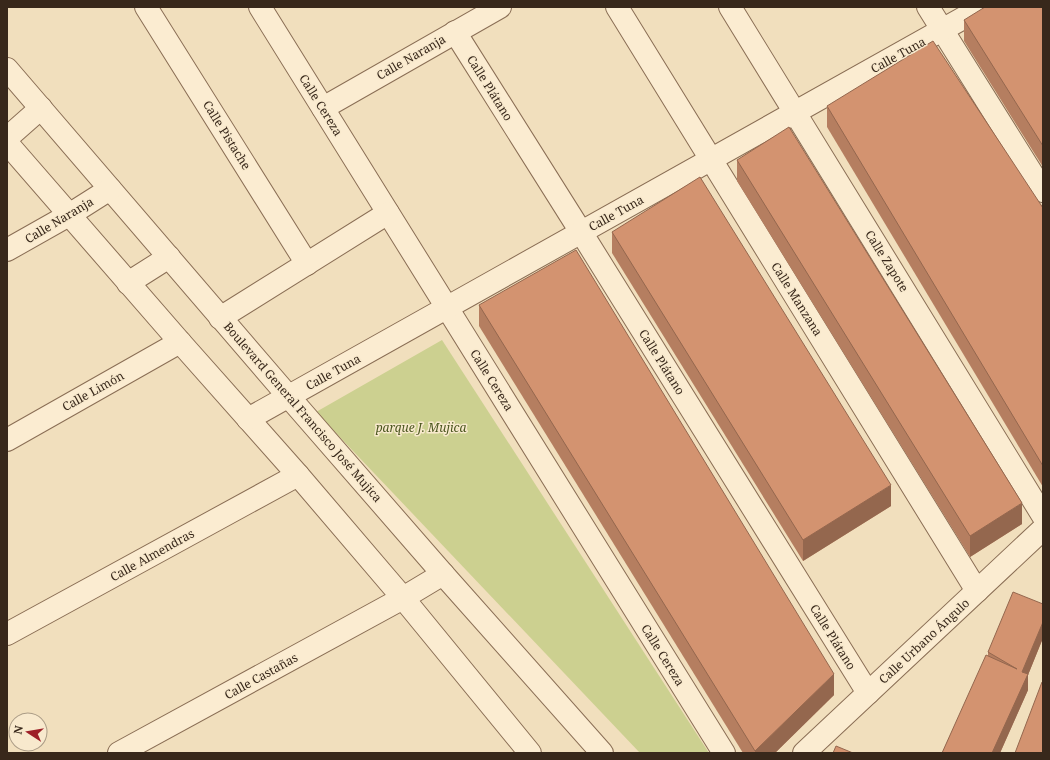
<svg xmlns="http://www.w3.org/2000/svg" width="1050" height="760" font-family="'Noto Serif',serif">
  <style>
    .green { fill: #ccd090 }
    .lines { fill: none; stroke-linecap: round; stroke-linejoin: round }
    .minor-casing { stroke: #8a6e55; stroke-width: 24 }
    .minor { stroke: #fbecd1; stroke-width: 22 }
    .wall { fill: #b57e60 }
    .shaded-wall { fill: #94674e }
    .building { fill: #d39370; stroke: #94674e }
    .labels { text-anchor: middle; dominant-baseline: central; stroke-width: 3; stroke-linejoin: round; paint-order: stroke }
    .street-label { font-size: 12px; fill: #38281b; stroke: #f8e9cd }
    .park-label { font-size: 12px; font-style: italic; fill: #4c5720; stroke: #f8e9cd }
  </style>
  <rect width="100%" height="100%" fill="#f1dfbd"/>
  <!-- green -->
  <path class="green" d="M 442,340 L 709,753 L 640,753 L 316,412 Z"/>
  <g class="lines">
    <defs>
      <g id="minor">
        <path d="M 146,7 L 307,264"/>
        <path d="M 260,7 L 724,753"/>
        <path d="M 617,7 L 977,591"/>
        <path d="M 730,7 L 1043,516"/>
        <path d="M 928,7 L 1043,191"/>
        <path d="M 455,32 L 581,232 L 868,693"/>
        <path d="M 7,69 L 289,397 L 443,574 L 602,753"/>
        <path d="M 323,108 L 500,7"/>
        <path d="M 7,138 L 41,108"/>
        <path d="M 7,143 L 180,342 L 298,475 L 403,598 L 530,753"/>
        <path d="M 7,250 L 69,215 L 110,189"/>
        <path d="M 128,283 L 169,257"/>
        <path d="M 220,318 L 388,213"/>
        <path d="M 248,419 L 983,7"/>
        <path d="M 7,440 L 180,342"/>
        <path d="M 7,634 L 298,475"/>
        <path d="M 119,753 L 403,598 L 443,574"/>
        <path d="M 804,753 L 1043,529"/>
      </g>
    </defs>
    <!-- minor casing -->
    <use href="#minor" class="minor-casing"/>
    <!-- minor -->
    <use href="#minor" class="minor"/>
  </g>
  <!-- wall -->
  <g class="wall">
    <path d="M 1043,7 L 1043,167 L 964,41 L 964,20 Z"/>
    <path d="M 827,106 L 1043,208 L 1043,487 L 827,127 Z"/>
    <path d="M 737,160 L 1022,524 L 970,557 L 737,181 Z"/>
    <path d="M 612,232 L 891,506 L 803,561 L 612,253 Z"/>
    <path d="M 479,305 L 834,695 L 775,753 L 743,753 L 479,326 Z"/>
    <path d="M 1043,604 L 1043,638 L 1028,675 L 1028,690 L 1000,753 L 942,753 L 988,656 L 988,652 Z"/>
  </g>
  <!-- shaded-wall -->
  <g class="shaded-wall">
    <path d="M 891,485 L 891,506 L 803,561 L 803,540 Z"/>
    <path d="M 1022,503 L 1022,524 L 970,557 L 970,536 Z"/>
    <path d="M 1043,622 L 1043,638 L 1028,675 L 1028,690 L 1000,753 L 992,753 L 1022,672 Z"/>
    <path d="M 834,674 L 834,695 L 775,753 L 755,753 L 755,751 Z"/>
  </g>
  <!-- building -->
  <g class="building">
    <path d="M 985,7 L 1043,7 L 1043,146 L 964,20 Z"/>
    <path d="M 933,41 L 1043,208 L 1043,466 L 827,106 Z"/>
    <path d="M 789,127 L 1022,503 L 970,536 L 737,160 Z"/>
    <path d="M 700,177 L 891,485 L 803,540 L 612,232 Z"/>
    <path d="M 576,250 L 834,674 L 755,751 L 479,305 Z"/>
    <path d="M 1013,592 L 1043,604 L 1043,622 L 1022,672 L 1028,674 L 992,753 L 942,753 L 986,655 L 1017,669 L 988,652 Z"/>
    <path d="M 1042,682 L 1043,682 L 1043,753 L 1015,753 Z"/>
    <path d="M 836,746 L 853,753 L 833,753 Z"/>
  </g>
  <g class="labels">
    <!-- street labels -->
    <g class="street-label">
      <text transform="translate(898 55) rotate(-29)">Calle Tuna</text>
      <text transform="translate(411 57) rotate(-30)">Calle Naranja</text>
      <text transform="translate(490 88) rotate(58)">Calle Plátano</text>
      <text transform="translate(321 105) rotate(58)">Calle Cereza</text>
      <text transform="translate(227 135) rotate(58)">Calle Pistache</text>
      <text transform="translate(616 213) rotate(-29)">Calle Tuna</text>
      <text transform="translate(59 220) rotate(-31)">Calle Naranja</text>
      <text transform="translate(887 261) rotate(58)">Calle Zapote</text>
      <text transform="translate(797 299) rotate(58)">Calle Manzana</text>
      <text transform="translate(662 362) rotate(58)">Calle Plátano</text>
      <text transform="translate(333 372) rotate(-29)">Calle Tuna</text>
      <text transform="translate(492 380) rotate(58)">Calle Cereza</text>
      <text transform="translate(93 391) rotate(-29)">Calle Limón</text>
      <text transform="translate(303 412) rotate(49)">Boulevard General Francisco José Mujica</text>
      <text transform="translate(152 555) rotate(-29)">Calle Almendras</text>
      <text transform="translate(833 637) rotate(58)">Calle Plátano</text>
      <text transform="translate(924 641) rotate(-43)">Calle Urbano Ángulo</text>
      <text transform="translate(663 655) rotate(58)">Calle Cereza</text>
      <text transform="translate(261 676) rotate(-29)">Calle Castañas</text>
    </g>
    <!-- park labels -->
    <g class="park-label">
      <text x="421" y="427">parque J. Mujica</text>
    </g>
  </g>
  <!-- border -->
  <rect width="1050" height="760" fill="none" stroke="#38281b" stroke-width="16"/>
  <!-- north arrow -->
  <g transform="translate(28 732) rotate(282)"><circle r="19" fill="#f8e9cd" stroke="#ab9c86"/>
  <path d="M0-3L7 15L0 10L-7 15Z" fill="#9e2028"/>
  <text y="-6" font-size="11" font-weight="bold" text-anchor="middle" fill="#38281b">N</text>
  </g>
</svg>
